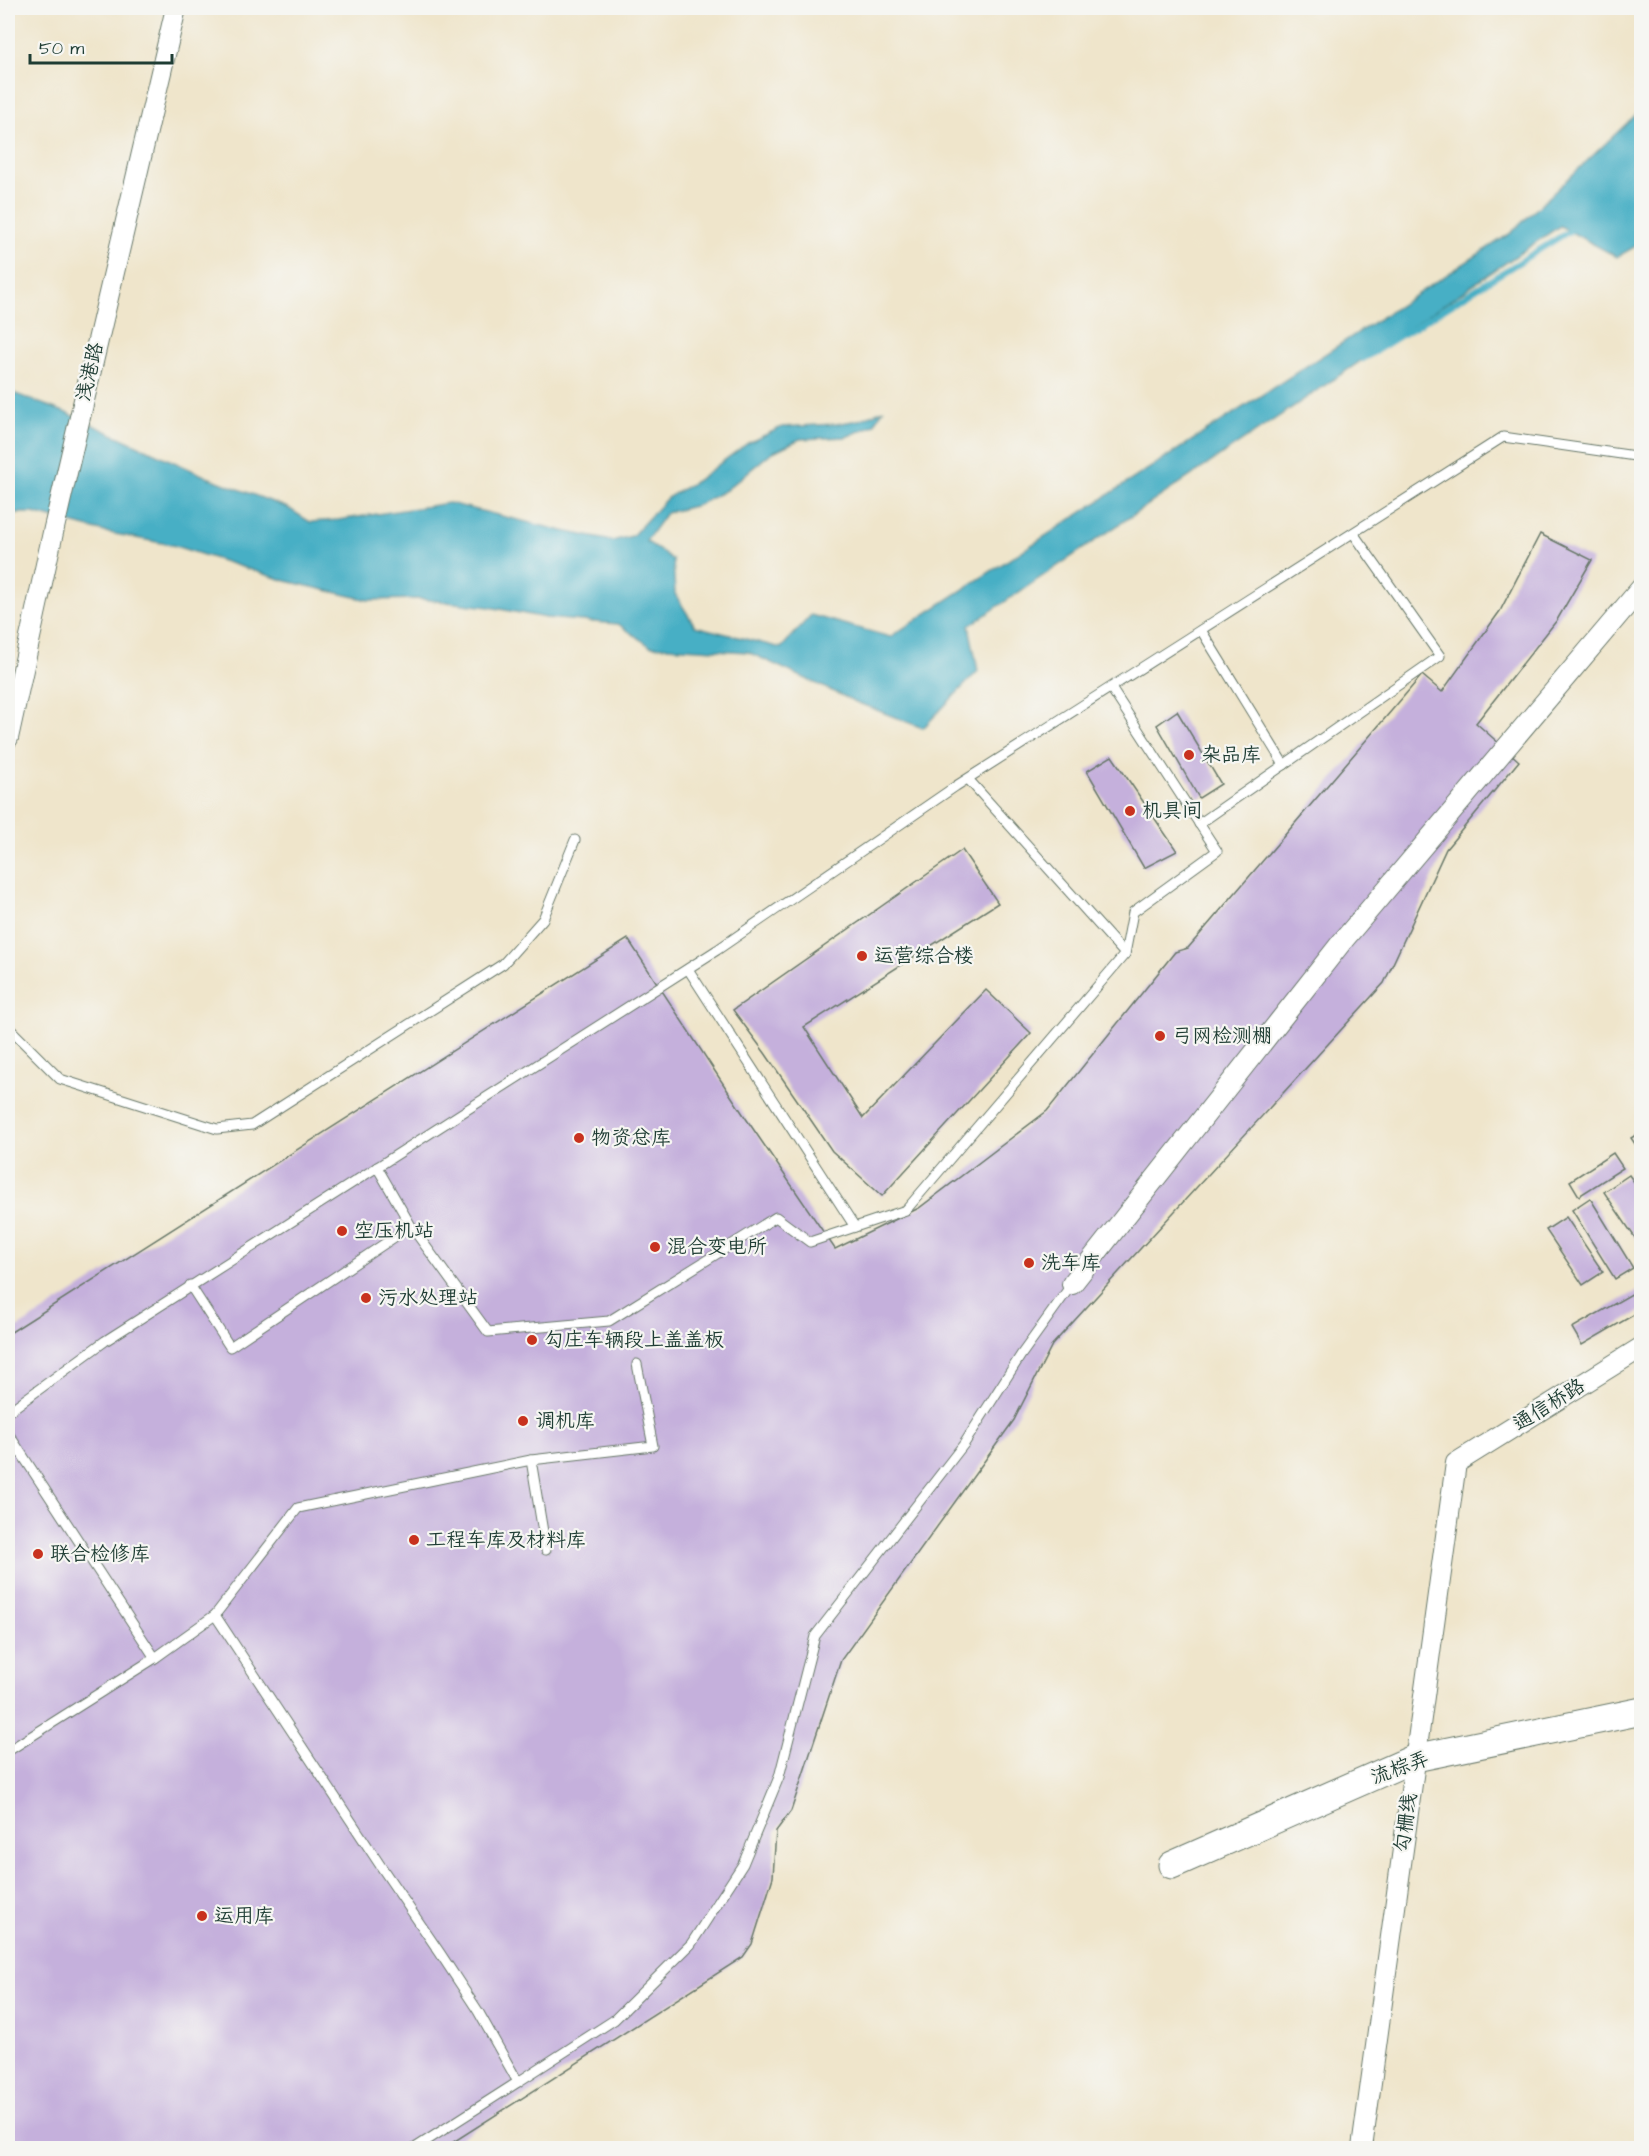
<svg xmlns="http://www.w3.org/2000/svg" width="1649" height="2156" font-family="'Architects Daughter','LXGW WenKai TC',sans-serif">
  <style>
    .water { fill: #46afc5; stroke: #32767c; stroke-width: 1.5 }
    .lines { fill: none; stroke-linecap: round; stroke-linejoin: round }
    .stream { stroke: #46afc5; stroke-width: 6 }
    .building { fill: #c5b0dc }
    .lane-casing { stroke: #687869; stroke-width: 11 }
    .street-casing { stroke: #687869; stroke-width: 22 }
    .secondary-casing { stroke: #687869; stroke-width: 29 }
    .lane { stroke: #fff; stroke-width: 9 }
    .street { stroke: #fff; stroke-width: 20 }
    .secondary { stroke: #fff; stroke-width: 27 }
    .poi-dot { fill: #c8321e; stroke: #f6f6f2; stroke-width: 2 }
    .labels { text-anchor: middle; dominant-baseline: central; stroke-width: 4.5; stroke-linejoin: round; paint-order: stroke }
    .street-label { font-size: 20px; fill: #1f3d34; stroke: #f6f6f2 }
    .poi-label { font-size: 20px; fill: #1f3d34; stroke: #f6f6f2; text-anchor: start }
  </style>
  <rect width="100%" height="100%" fill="#f6f6f2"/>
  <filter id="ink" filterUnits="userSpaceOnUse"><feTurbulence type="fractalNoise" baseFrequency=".0167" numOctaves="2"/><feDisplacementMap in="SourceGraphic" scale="12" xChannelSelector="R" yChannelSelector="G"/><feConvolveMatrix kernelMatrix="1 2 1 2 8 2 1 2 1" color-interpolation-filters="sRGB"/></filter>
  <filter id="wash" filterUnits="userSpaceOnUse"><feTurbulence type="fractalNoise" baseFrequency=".008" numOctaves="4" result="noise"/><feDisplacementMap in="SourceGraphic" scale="24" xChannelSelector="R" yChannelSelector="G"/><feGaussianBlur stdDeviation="1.35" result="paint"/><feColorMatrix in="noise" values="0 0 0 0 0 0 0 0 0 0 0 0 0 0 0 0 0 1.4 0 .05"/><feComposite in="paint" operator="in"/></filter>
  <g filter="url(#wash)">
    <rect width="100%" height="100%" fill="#efe5cb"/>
    <!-- water -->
    <path class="water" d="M 1641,110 L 1641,243 L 1617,257 L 1560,226 L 969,626 L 978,671 L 923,728 L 856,702 L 748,652 L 650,646 L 618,624 L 546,618 L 489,607 L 420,599 L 368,600 L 286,581 L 172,545 L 105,532 L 33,513 L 8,513 L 8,391 L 64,412 L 207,477 L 288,508 L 310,522 L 338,520 L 449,503 L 563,531 L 612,541 L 632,536 L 667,498 L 696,481 L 748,443 L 782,427 L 836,424 L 859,420 L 883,410 L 874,425 L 846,437 L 800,439 L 771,453 L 726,490 L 698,505 L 666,513 L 646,541 L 673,560 L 675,594 L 695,626 L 781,648 L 811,615 L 890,637 L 1511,233 Z"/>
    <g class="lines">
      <!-- stream -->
      <path class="stream" d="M 1363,359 L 1576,227"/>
    </g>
    <g id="blocks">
      <!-- building -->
      <g class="building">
        <path d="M 1540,534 L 1592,560 L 1557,620 L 1476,723 L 1519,761 L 1446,849 L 1384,983 L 1052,1345 L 1014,1420 L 841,1660 L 791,1811 L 776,1831 L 773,1877 L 752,1944 L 743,1957 L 444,2148 L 8,2148 L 8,1334 L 628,939 L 745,1117 L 835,1249 L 919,1208 L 1047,1111 L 1175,952 L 1188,948 L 1422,675 L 1442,692 L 1500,611 Z"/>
        <path d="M 1177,711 L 1221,784 L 1199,798 L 1157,725 Z"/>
        <path d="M 1112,756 L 1177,851 L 1144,868 L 1087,771 Z"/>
        <path d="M 962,850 L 998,903 L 804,1027 L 863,1118 L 986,990 L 1031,1033 L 882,1196 L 832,1151 L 765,1053 L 733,1010 Z"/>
        <path d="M 1642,1131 L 1642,1154 L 1631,1138 Z"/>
        <path d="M 1613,1153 L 1623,1168 L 1579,1196 L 1570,1181 Z"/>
        <path d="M 1629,1175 L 1642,1193 L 1642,1248 L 1604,1192 Z"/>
        <path d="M 1590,1198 L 1633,1268 L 1615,1279 L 1572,1210 Z"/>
        <path d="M 1566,1217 L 1603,1272 L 1583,1285 L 1546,1230 Z"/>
        <path d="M 1642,1288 L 1642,1310 L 1582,1345 L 1572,1328 Z"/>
      </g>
    </g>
  </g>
  <g filter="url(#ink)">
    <use href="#blocks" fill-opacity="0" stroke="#687869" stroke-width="1.5"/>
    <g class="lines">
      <defs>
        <g id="lane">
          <path d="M 1201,630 L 1284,765"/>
          <path d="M 1111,688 L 1217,851 L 1133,912 L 1125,954"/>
          <path d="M 1199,824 L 1440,656 L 1353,533"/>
          <path d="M 688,969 L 855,1227"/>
          <path d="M 8,1027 L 60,1079 L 217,1129 L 252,1125 L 503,964 L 543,919 L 575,840"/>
          <path d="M 377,1167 L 411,1226 L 488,1332 L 609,1321 L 776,1217 L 810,1242 L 906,1210 L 1125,954 L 968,779"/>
          <path d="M 190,1285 L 230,1347 L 411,1226"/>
          <path d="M 8,1412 L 105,1341 L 717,950 L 956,786 L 1503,437 L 1642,457"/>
          <path d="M 8,1433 L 155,1658"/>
          <path d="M 546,1550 L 531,1460 L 653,1446 L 637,1364"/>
          <path d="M 215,1615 L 380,1865 L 440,1953 L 478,2011 L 518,2082 L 415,2148"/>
          <path d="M 8,1751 L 155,1658 L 215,1615 L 298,1508 L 531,1460"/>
          <path d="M 518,2082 L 614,2020 L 691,1944 L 743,1864 L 779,1777 L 815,1636 L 964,1444 L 1021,1355 L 1072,1284"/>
        </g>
        <g id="street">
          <path d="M 8,738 L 54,528 L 176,8"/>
          <path d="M 1072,1284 L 1341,943 L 1642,587"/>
          <path d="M 1362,2148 L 1456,1463 L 1642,1347"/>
        </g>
        <path id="secondary" d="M 1172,1865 L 1415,1758 L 1642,1711"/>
      </defs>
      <!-- lane casing -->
      <use href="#lane" class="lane-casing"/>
      <!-- street casing -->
      <use href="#street" class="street-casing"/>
      <!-- secondary casing -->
      <use href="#secondary" class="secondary-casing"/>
      <!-- lane -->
      <use href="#lane" class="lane"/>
      <!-- street -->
      <use href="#street" class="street"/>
      <!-- secondary -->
      <use href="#secondary" class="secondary"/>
    </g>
  </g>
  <!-- markers -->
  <g class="poi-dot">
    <circle cx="1189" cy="755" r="6"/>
    <circle cx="1130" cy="811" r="6"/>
    <circle cx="862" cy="956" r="6"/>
    <circle cx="1160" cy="1036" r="6"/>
    <circle cx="579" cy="1138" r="6"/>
    <circle cx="342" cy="1231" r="6"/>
    <circle cx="655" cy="1247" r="6"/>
    <circle cx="1029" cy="1263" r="6"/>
    <circle cx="366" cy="1298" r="6"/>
    <circle cx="532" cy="1340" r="6"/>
    <circle cx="523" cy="1421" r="6"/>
    <circle cx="414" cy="1540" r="6"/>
    <circle cx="38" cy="1554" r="6"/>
    <circle cx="202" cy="1916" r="6"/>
  </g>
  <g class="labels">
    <!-- street labels -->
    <g class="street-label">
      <text transform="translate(90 372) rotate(-77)">浅港路</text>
      <text transform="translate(1549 1405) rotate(-32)">通信桥路</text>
      <text transform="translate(1400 1768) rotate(-20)">流棕弄</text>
      <text transform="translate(1406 1823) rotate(-82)">勾栅线</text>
    </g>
    <!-- poi labels -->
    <g class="poi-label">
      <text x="1201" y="755">杂品库</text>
      <text x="1142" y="811">机具间</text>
      <text x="874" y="956">运营综合楼</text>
      <text x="1172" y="1036">弓网检测棚</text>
      <text x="591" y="1138">物资总库</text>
      <text x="354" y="1231">空压机站</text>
      <text x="667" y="1247">混合变电所</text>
      <text x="1041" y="1263">洗车库</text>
      <text x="378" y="1298">污水处理站</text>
      <text x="544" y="1340">勾庄车辆段上盖盖板</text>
      <text x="535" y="1421">调机库</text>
      <text x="426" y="1540">工程车库及材料库</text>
      <text x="50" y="1554">联合检修库</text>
      <text x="214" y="1916">运用库</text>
    </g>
  </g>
  <!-- margin -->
  <rect width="1649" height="2156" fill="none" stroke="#f6f6f2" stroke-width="30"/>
  <!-- scale -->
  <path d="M30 54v9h142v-9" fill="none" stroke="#1f3d34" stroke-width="3"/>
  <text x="39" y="54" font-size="18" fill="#1f3d34" stroke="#f6f6f2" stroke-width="4.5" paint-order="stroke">50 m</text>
</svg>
